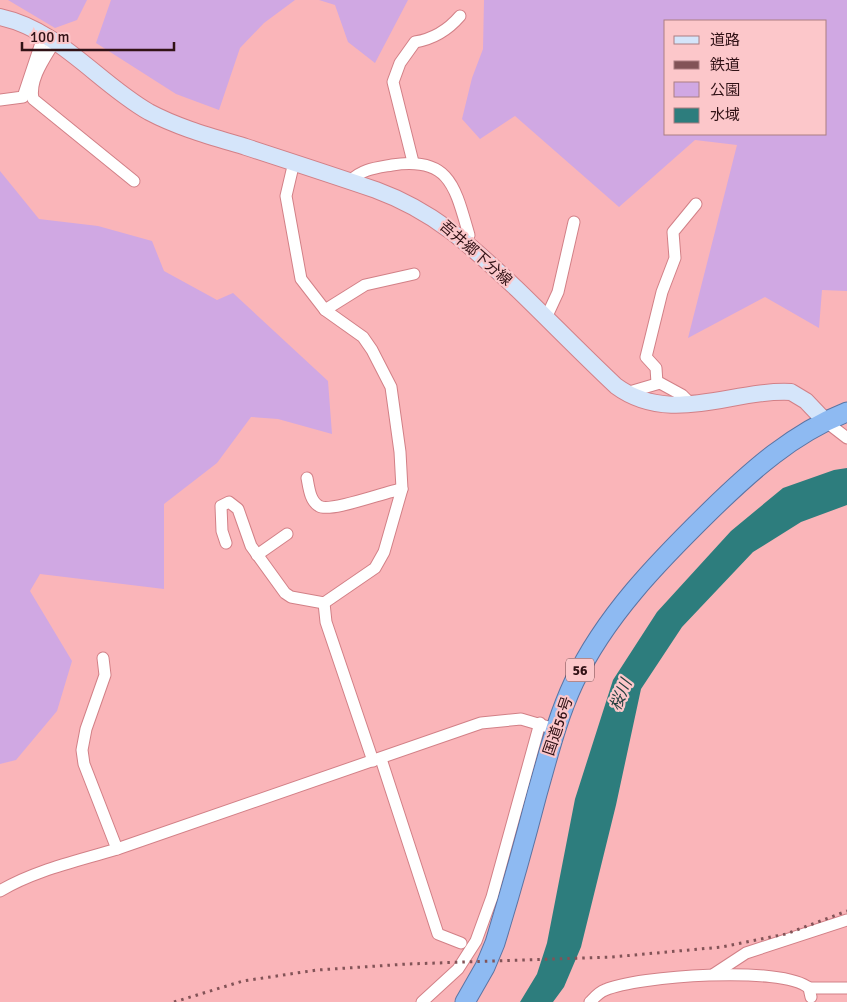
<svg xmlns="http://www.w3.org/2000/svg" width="847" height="1002" font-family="Signika,'Noto Sans JP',sans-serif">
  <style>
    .green { fill: #d0a8e3; fill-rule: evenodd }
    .water { fill: #2d7d7d }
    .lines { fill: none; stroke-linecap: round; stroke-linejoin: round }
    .minor-casing { stroke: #d28087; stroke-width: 13 }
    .secondary-casing { stroke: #d28087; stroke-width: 18 }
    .trunk-casing { stroke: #5b74a3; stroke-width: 21 }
    .minor { stroke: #fff; stroke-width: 11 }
    .secondary { stroke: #d5e5fa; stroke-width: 16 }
    .trunk { stroke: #8ebaf2; stroke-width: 19 }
    .rail { stroke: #825357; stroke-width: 3; stroke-dasharray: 2.5 5; stroke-linecap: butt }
    .labels { text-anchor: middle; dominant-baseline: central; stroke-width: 4.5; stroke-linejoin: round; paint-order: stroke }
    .shield { fill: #fcc7ca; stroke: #6e484c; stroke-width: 1 }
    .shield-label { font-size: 14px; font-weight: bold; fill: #311216 }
    .street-label { font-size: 15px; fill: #311216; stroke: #fcc7ca }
    .water-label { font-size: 16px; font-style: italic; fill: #253f3f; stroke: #fcc7ca }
  </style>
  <rect width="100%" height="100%" fill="#fab5b9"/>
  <!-- green -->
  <g class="green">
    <path d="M 8,0 L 87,0 L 77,20 L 55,28 Z"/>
    <path d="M 111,0 L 295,0 L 264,23 L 240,48 L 219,110 L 176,94 L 96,43 Z"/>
    <path d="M 319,0 L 408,0 L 375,63 L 348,42 L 335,5 Z"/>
    <path d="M 484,0 L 847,0 L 847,291 L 822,290 L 819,328 L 765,297 L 688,338 L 737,145 L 695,140 L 619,207 L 515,116 L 480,139 L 462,119 L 472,78 L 483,49 ZM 666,21 L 826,21 L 826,134 L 666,134 Z"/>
    <path d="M 0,171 L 39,219 L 98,226 L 152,241 L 164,271 L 217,300 L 233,293 L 328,381 L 332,434 L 278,419 L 251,417 L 217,463 L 164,504 L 164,589 L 40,574 L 30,591 L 72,661 L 57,711 L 16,760 L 0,764 Z"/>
  </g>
  <!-- water -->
  <path class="water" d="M 847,468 L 847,505 L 801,522 L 753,552 L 682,627 L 641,689 L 616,805 L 581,947 L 564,987 L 553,1002 L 520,1002 L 537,974 L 547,943 L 575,799 L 613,680 L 657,612 L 731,531 L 783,488 L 834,470 Z"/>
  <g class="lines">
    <defs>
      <g id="minor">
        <path d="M 55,41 C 45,58 29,79 33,99 L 134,181"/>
        <path d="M 0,100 L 23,97 L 44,34"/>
        <path d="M 413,162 L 393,82 L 400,63 L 415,42 C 433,39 448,30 460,16"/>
        <path d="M 350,181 C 362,169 375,168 392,165 C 450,156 455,187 469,235 L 466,241"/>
        <path d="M 325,310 L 365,285 L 414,274"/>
        <path d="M 546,318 L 558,292 L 574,222"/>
        <path d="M 657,383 L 656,368 L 646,357 L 662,292 L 675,258 L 673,232 L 696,204"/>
        <path d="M 626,393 L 660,383 L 682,395 L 691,404"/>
        <path d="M 825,421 L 847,438"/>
        <path d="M 307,478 C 309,488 310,501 319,506 C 330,513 384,492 402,489"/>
        <path d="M 226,543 L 222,531 L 221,506 L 229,502 L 238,509 L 251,546 L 285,593 L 291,597 L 324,603 L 375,568 L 384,552 L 402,489 L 400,452 L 391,387 L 372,350 L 363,337 L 325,310 L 301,279 L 286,196 L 294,162"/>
        <path d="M 257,555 L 287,534"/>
        <path d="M 324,603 L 326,622 L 373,761"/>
        <path d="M 103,658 L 105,675 L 86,729 L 82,750 L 84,764 L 117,849"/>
        <path d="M 381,759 L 438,934 L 461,943"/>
        <path d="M 0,891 C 35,870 78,861 117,849 L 481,723 L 521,719 L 555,729"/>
        <path d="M 714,974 L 746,953 L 847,920"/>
        <path d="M 809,988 L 847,988"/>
        <path d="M 422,1002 L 458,969 L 476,941 L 492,897 L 540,723"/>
        <path d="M 590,1002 C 594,998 599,992 605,990 C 637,976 782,965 809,988 L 811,997"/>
      </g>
      <path id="secondary" d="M 0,17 C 60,30 98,83 149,112 C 179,128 213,137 246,147 C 289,161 332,175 376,190 C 436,212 472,247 518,290 C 551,322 583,355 616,386 C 670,426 732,389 791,392 L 806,401 L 825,421"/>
      <path id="trunk" d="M 465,1002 L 485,967 L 495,943 C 510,894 524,844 537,794 C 548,756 557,718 574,682 C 605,616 658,562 710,511 C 751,471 793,433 847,412"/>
    </defs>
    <!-- minor casing -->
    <use href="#minor" class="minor-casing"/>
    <!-- secondary casing -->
    <use href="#secondary" class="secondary-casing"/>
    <!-- trunk casing -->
    <use href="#trunk" class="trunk-casing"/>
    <!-- minor -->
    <use href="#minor" class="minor"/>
    <!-- secondary -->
    <use href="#secondary" class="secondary"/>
    <!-- trunk -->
    <use href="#trunk" class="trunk"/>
    <!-- rail -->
    <path class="rail" d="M 174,1002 L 243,981 L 317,970 L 407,964 L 612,957 L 722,947 L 786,934 L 847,911"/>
  </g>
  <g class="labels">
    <!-- shield labels -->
    <rect class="shield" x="566" y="658.5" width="28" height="23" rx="4"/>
    <g class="shield-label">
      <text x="580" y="670">56</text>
    </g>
    <!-- street labels -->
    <g class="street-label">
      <text transform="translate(476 253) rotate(41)">吾井郷下分線</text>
      <text transform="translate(558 726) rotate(-71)">国道56号</text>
    </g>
    <!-- water labels -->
    <g class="water-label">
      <text transform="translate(621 695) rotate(-67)">桜川</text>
    </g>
  </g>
  <!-- legend -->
  <rect x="664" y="20" width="162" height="115" fill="#fcc7ca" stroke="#ab7f82"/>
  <rect x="674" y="36" width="25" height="8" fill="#d5e5fa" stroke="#ab7f82"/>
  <text x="710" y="45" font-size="15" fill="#311216">道路</text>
  <rect x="674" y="61" width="25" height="8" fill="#825357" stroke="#ab7f82"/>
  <text x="710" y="70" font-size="15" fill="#311216">鉄道</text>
  <rect x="674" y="82" width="25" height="15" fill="#d0a8e3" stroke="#ab7f82"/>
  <text x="710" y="95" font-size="15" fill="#311216">公園</text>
  <rect x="674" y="108" width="25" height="15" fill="#2d7d7d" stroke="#ab7f82"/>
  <text x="710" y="120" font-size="15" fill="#311216">水域</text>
  <!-- scale -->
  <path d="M22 42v8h152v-8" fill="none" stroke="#311216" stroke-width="2.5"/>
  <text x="30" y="42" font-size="15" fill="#311216" stroke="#fcc7ca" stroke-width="4" paint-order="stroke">100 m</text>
</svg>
